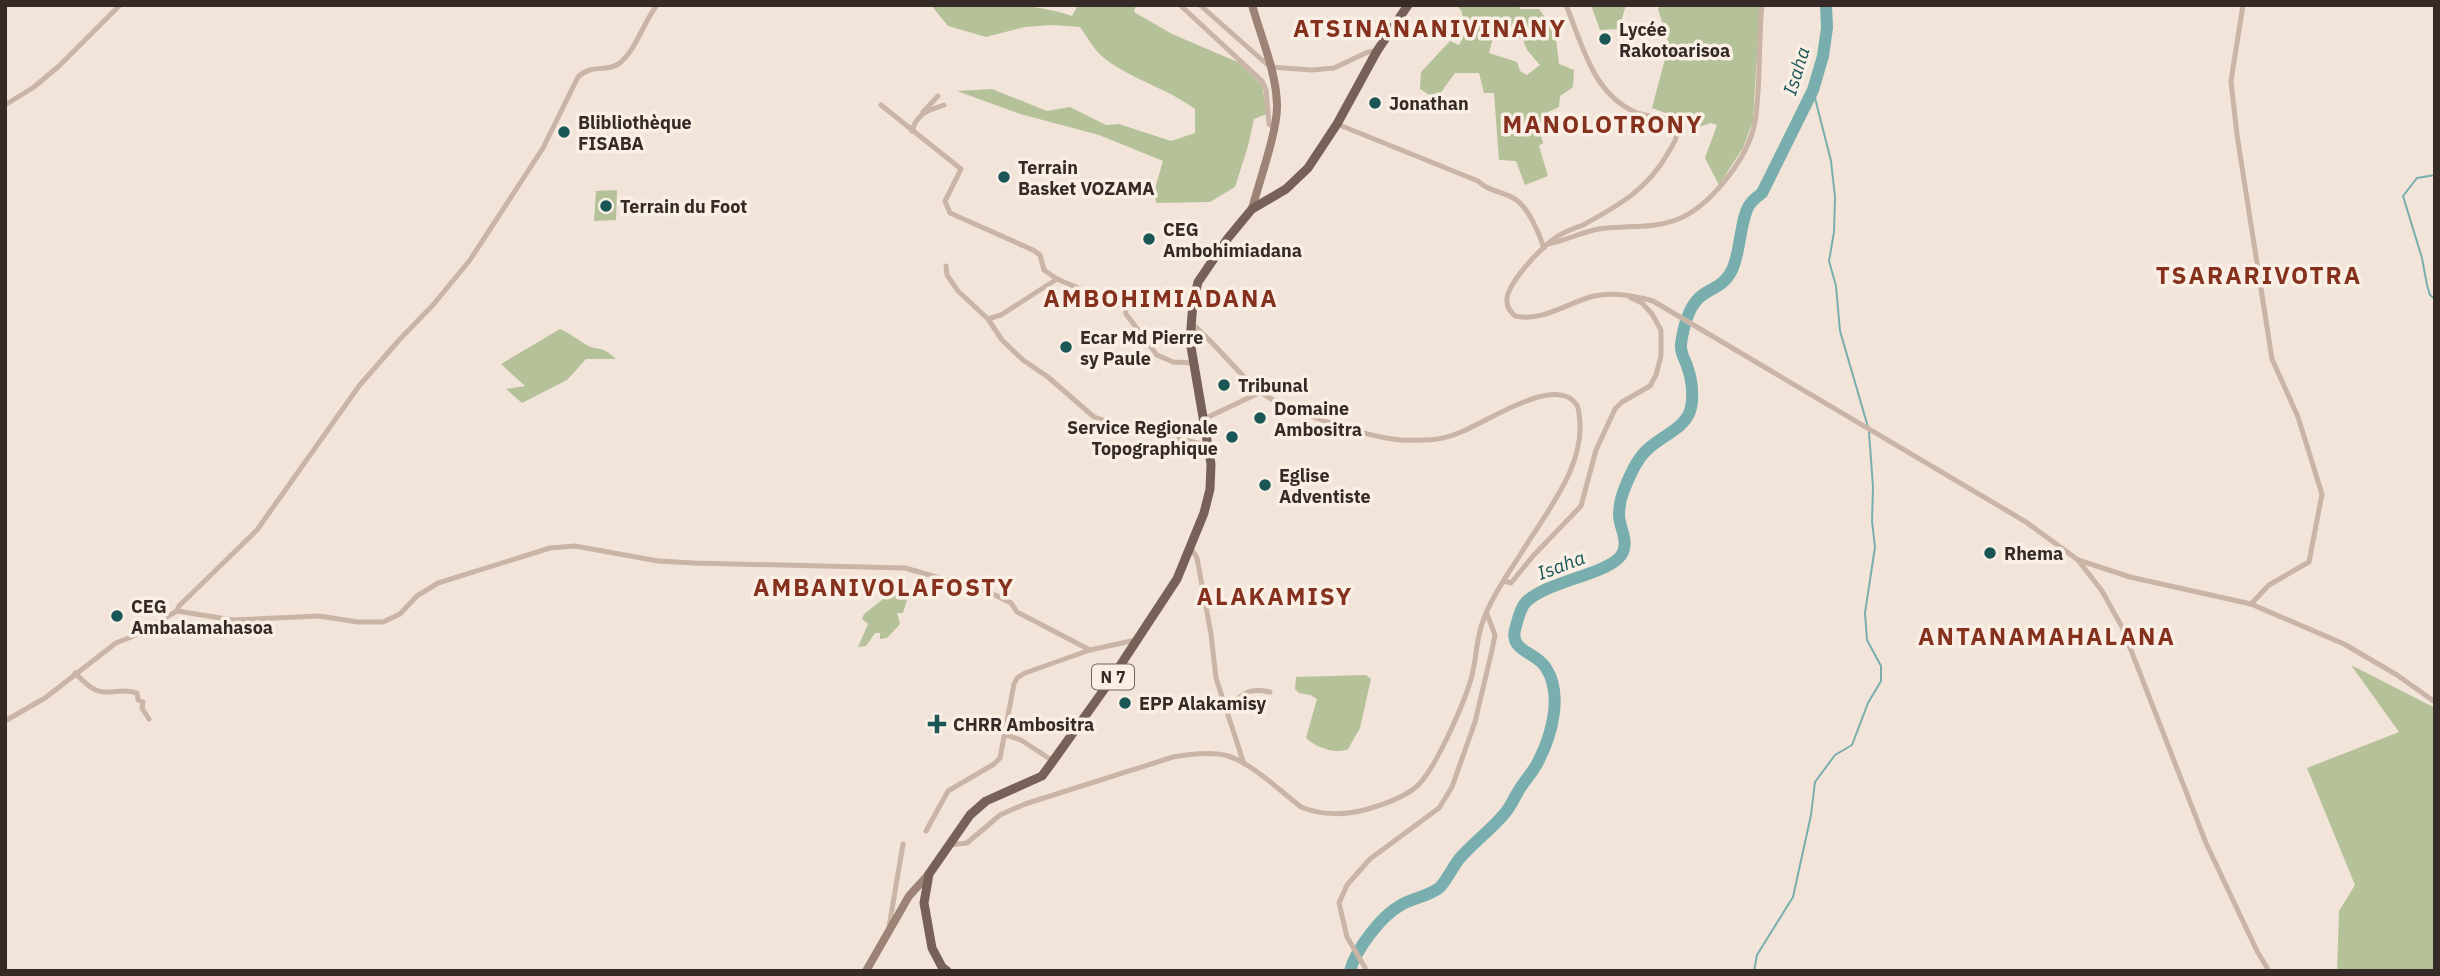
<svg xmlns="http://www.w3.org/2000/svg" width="2440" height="976" font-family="'IBM Plex Sans',sans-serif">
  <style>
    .green { fill: #b5c199; fill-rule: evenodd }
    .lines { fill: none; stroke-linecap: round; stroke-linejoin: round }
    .stream { stroke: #78afae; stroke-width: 2 }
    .river { stroke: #78afae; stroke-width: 12 }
    .street { stroke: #cab4a5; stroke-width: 5 }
    .secondary { stroke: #9d8276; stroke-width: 8 }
    .primary { stroke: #776057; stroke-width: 9 }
    .poi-dot { fill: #1b5657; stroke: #f9efe5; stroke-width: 2.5 }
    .labels { text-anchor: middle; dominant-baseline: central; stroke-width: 7; stroke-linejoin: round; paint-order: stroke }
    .shield { fill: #f9efe5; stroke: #70655f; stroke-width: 2 }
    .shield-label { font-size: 16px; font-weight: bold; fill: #352a26 }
    .poi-label { font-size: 18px; font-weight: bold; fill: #352a26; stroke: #f9efe5; text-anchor: start }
    .water-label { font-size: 19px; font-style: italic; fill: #1b5657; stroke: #f9efe5 }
    .district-label { font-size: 24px; font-weight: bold; letter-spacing: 2px; fill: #85311e; stroke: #f9efe5 }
  </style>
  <rect width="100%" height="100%" fill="#f2e4d9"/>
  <!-- green -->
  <g class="green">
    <path d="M 931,5 C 979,5 1027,0 1072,16 L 1078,5 L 1136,5 L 1134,12 L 1172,34 L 1240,63 L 1262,85 L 1267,114 L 1254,119 L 1248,146 L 1235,187 L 1210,202 L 1157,203 L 1153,195 L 1163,161 L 1099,135 L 1020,114 L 957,91 L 992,89 L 1047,111 L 1070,107 L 1106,125 L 1119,124 L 1171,141 L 1195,133 L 1195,109 C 1167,88 1132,80 1104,58 C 1094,50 1087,37 1080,27 L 1052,25 L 1025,27 L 986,37 L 948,26 Z"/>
    <path d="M 1456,5 L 1519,5 L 1520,9 L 1539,9 L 1555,31 L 1559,64 L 1574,70 L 1573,87 L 1560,96 L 1559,107 L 1548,112 L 1552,125 L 1539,129 L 1543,143 L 1539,146 L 1548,176 L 1525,185 L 1516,161 L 1499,160 L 1494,93 L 1484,93 L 1479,73 L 1455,73 L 1436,99 L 1420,89 L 1421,72 L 1450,41 L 1459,45 L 1467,29 L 1461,10 ZM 1501,31 L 1523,40 L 1527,50 L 1540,65 L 1527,75 L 1520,71 L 1517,62 L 1489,53 L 1494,34 Z"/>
    <path d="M 1591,5 L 1626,5 L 1619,29 L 1600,30 Z"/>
    <path d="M 1660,5 L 1760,5 L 1753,121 L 1743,148 L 1719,185 L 1705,158 L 1717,125 L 1711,123 C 1692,130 1690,126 1674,117 C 1668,113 1659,111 1652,108 L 1669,44 L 1658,9 Z"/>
    <path d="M 617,190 L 616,220 L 594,221 L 596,191 Z"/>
    <path d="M 560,329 C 571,334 575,338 585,344 C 597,352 601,344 616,359 L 586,359 L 567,380 L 522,403 L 506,389 L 525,386 L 501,364 Z"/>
    <path d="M 897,588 L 907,600 L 903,613 L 897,613 L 900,624 L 887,638 L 880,639 L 880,633 L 875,633 L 866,646 L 858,647 L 868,624 L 862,619 L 864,614 Z"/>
    <path d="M 2351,665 L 2435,708 L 2435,971 L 2337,971 L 2339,911 L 2355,885 L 2307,768 L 2399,732 Z"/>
    <path d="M 1366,675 L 1371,679 L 1360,728 L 1348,749 C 1335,755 1316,747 1306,738 L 1317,699 L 1310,695 L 1299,693 L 1295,689 L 1296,677 Z"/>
  </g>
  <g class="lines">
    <!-- stream -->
    <g class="stream">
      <path d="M 1813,90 L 1831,161 L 1835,197 L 1834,232 L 1829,261 L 1836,286 L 1840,331 L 1868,427"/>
      <path d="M 2435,175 L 2417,178 L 2403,196 L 2422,258 L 2427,285 L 2430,295 L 2435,299"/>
      <path d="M 1754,971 L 1757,955 L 1793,897 L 1811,815 L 1815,782 L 1835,755 L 1852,745 L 1868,703 L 1881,681 L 1881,666 L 1867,640 L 1865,613 L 1875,547 L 1872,521 L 1873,487 L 1869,432"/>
    </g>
    <!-- river -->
    <path class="river" d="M 1350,971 C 1356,949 1381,916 1401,905 C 1413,898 1429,896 1439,888 C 1446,882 1453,866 1460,858 C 1474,842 1492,829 1505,813 C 1511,806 1514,798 1519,790 C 1525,780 1534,771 1539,760 C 1552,734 1563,694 1546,668 C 1536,651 1507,652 1516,626 C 1518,618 1521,607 1526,602 C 1548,580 1614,574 1623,552 C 1628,540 1620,528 1619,516 C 1619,508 1621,497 1624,490 C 1629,477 1637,458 1648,449 C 1661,436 1684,429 1690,411 C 1694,399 1692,380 1688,369 C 1686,360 1680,355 1681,344 C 1683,330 1687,311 1697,300 C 1708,287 1722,290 1732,270 C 1741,251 1740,218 1750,204 C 1753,200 1758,196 1762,193 L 1813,90 L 1823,56 L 1827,28 L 1826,5"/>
    <!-- street -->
    <g class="street">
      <path d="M 1180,5 L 1262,81 L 1266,90 L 1269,124 L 1274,127"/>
      <path d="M 1200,5 L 1270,67 L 1312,70 L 1334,68 L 1368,52 L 1377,51"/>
      <path d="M 1566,5 C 1582,44 1593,94 1635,112 C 1646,117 1661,116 1673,120 C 1682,133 1675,141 1668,153 C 1648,189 1618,206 1583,225 C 1573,229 1562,232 1554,239 C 1540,249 1505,285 1507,302 C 1507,308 1511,312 1515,316 C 1544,322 1566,303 1594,296 C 1612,292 1636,296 1653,301 L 2026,522 L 2078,560 L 2102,591 L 2122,627 L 2206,843 L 2257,951 L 2269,971"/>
      <path d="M 2243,5 L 2231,81 L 2237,135 L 2272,359 L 2298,417 L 2322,494 L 2309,562 L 2269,585 L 2251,604"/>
      <path d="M 5,105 L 34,87 L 59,66 L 120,5"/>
      <path d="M 881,105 L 961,169 L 945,201 L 950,213 L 1033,250 L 1040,255 L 1044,270 L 1057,279 L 1125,308 L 1126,314 L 1157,355 L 1173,362 L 1193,363"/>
      <path d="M 923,112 L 938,96"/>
      <path d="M 1337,124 L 1478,181 C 1489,192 1502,191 1515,199 C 1528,207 1539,233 1544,248"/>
      <path d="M 912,131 C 917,113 927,111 944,105"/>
      <path d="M 1548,244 C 1565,241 1581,232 1599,229 C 1624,225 1649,229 1673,221 C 1708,210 1748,159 1755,122 C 1761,84 1758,44 1762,5"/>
      <path d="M 946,266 L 947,275 L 958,291 L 988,319 L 1002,340 L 1023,360 L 1048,377 L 1094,417 L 1121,426 L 1207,445"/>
      <path d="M 988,319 L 1001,315 L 1057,279"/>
      <path d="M 1204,419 L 1261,392"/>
      <path d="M 1191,548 L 1197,558 L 1211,634 L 1216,678 L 1244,764"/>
      <path d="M 2078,560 L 2130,577 L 2251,604 L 2344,644 L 2397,675 L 2435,702"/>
      <path d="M 1504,581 L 1511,583 L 1533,556 L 1581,506 L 1596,450 L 1615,409 L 1622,402 L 1650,386 L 1656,375 L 1661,356 L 1661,330 L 1652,314 L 1642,303 L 1631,298"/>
      <path d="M 177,611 L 179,606 L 257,530 L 359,386 L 400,339 L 433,305 L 470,260 L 543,148 L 578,77 C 593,63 607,73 620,63 C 637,48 643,23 657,5"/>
      <path d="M 75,673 C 83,681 92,691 104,692 C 117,693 122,688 137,693 L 138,700 L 143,702 L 142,708 L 149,719"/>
      <path d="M 1225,710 C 1243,695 1245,687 1270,692"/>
      <path d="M 5,721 L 45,698 L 116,643 L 136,635 L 177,611 L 233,620 L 319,616 L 358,622 L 383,622 L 400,614 L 417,596 L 438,583 L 550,548 L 575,546 L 658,561 L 694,563 L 905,568 L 989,592 L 1011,603 L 1017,612 L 1090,650"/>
      <path d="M 1006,735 L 1021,740 L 1053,761"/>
      <path d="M 926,831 L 948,791 L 994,764 L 1000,758 L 1014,684 L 1017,678 L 1025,673 L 1090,650 L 1136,640"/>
      <path d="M 949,845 L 967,843 L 1000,815 L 1025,804 L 1173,757 C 1190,754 1211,751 1228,756 C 1253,764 1280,791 1301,807 C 1322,816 1347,815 1368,809 C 1385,804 1403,798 1416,787 C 1435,771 1464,703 1471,679 C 1476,662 1476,644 1481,627 C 1489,599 1512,568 1527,544 C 1551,506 1587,461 1579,414 C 1579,412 1578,406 1576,404 C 1556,374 1485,423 1461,432 C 1452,436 1440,439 1430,440 C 1418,440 1405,441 1393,439 C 1362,435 1283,410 1259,391 C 1235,370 1216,344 1192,324"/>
      <path d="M 889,927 L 903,844"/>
      <path d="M 1367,971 L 1347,937 L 1339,903 L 1347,885 L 1370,859 L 1439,808 L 1452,787 L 1475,722 L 1492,650 L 1495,635 L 1487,614"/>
    </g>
    <!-- secondary -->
    <g class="secondary">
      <path d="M 1252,5 C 1261,37 1276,71 1277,104 C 1278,130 1259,182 1252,209"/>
      <path d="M 866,971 L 909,896 L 929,874"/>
    </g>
    <!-- primary -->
    <path class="primary" d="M 947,971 L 942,967 L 932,948 L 924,903 L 929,874 L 970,815 L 986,801 L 1042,776 L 1053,761 L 1108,684 L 1177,579 L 1204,513 L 1210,489 L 1211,464 L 1190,341 L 1193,302 L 1198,282 L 1228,238 L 1252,209 L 1286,189 L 1308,168 L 1337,124 L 1377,51 L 1408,5"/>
  </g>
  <!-- markers -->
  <g class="poi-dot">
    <circle cx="1605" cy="39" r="7"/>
    <circle cx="1375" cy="103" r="7"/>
    <circle cx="564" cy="132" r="7"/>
    <circle cx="1004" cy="177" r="7"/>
    <circle cx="606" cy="206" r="7"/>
    <circle cx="1149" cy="239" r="7"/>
    <circle cx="1066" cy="347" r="7"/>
    <circle cx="1224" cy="385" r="7"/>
    <circle cx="1260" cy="418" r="7"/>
    <circle cx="1232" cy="437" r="7"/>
    <circle cx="1265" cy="485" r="7"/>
    <circle cx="1990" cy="553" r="7"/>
    <circle cx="117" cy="616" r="7"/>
    <circle cx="1125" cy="703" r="7"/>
    <path d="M933.5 713.5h7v7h7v7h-7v7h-7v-7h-7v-7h7z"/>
  </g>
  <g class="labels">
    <!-- shield labels -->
    <rect class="shield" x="1092" y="664.5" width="42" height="25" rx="5"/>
    <g class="shield-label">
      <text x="1113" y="677">N 7</text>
    </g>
    <!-- poi labels -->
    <g class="poi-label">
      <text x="1619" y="29">Lycée<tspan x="1619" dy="21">Rakotoarisoa</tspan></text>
      <text x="1389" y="103">Jonathan</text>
      <text x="578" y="122">Blibliothèque<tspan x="578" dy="21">FISABA</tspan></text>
      <text x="1018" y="167">Terrain<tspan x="1018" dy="21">Basket VOZAMA</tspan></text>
      <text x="620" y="206">Terrain du Foot</text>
      <text x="1163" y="229">CEG<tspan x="1163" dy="21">Ambohimiadana</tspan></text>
      <text x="1080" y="337">Ecar Md Pierre<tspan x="1080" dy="21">sy Paule</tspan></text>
      <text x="1238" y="385">Tribunal</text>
      <text x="1274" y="408">Domaine<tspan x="1274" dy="21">Ambositra</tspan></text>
      <text x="1218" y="427" text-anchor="end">Service Regionale<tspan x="1218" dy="21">Topographique</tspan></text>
      <text x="1279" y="475">Eglise<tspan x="1279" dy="21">Adventiste</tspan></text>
      <text x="2004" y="553">Rhema</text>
      <text x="131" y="606">CEG<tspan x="131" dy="21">Ambalamahasoa</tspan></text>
      <text x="1139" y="703">EPP Alakamisy</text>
      <text x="953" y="724">CHRR Ambositra</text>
    </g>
    <!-- water labels -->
    <g class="water-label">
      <text transform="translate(1796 71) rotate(-73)">Isaha</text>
      <text transform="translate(1561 565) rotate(-21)">Isaha</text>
    </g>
    <!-- district labels -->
    <g class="district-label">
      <text x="1430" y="28">ATSINANANIVINANY</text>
      <text x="1603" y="124">MANOLOTRONY</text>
      <text x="2259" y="275">TSARARIVOTRA</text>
      <text x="1161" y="298">AMBOHIMIADANA</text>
      <text x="884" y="587">AMBANIVOLAFOSTY</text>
      <text x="1275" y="596">ALAKAMISY</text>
      <text x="2047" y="636">ANTANAMAHALANA</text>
    </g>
  </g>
  <!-- border -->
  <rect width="2440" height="976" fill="none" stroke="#352a26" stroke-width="14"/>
</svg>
